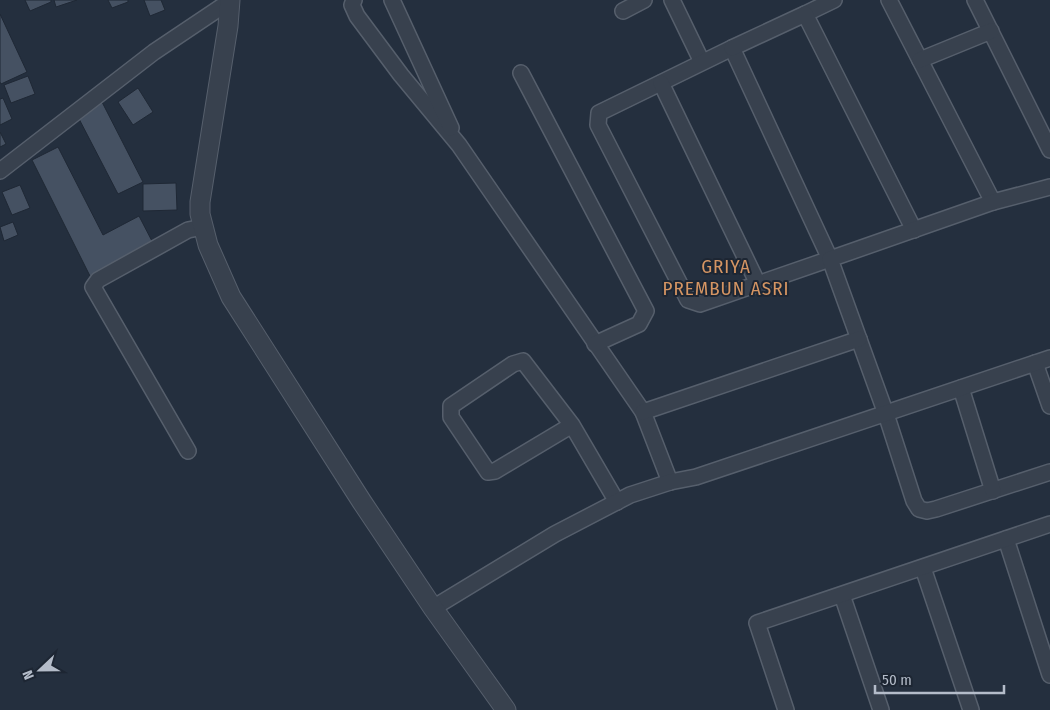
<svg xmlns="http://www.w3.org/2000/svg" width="1050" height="710" font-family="'Fira Sans Condensed',sans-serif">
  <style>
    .building { fill: #455162; stroke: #1f2835 }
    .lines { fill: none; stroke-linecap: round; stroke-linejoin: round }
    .minor-casing { stroke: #565f6c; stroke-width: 18 }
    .tertiary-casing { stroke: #565f6c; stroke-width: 21 }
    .minor { stroke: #38414e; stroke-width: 15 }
    .tertiary { stroke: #38414e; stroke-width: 19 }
    .labels { text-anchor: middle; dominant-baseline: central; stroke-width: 4; stroke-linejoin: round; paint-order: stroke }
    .neighbourhood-label { font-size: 19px; letter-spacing: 1px; fill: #d59563; stroke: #1d2633 }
  </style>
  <rect width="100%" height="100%" fill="#242f3e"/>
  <!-- building -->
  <g class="building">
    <path d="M 25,0 L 51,0 L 51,2 L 30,11 Z"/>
    <path d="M 54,0 L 77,0 L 56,7 Z"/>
    <path d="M 108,0 L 128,0 L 128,2 L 112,8 Z"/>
    <path d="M 144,0 L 161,0 L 165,10 L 150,16 Z"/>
    <path d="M 0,14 L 27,72 L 1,84 L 0,82 Z"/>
    <path d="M 28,76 L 35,94 L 11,103 L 4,85 Z"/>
    <path d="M 138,88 L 153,112 L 133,125 L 118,102 Z"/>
    <path d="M 3,98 L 12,119 L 0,125 L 0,99 Z"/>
    <path d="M 102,102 L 143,182 L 118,194 L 77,115 Z"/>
    <path d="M 0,132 L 6,144 L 0,147 Z"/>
    <path d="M 58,147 L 103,235 L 139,216 L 153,243 L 90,276 L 32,160 Z"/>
    <path d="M 176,183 L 177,210 L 143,211 L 143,184 Z"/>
    <path d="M 20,185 L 30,208 L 12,215 L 2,192 Z"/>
    <path d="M 13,222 L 18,235 L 4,241 L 0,227 Z"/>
  </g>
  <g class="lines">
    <defs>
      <g id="minor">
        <path d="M 354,0 L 352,5 L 357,16 L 401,75 L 459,145 L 643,412 L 670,482"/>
        <path d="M 392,0 L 451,128"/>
        <path d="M 672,0 L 702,62"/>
        <path d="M 889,0 L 993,202"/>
        <path d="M 975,0 L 1050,150"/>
        <path d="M 623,11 L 644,0"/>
        <path d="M 805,14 L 834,0"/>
        <path d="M 732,48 L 830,259 L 700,304 L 688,300 L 598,125 L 599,113 Z"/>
        <path d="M 732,48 L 805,14 L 914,230"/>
        <path d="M 920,60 L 991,31"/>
        <path d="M 521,73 L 646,311 L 639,324 L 595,344"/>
        <path d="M 661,83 L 758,284"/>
        <path d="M 0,171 L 154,52 L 230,1"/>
        <path d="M 1050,187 L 993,202 L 830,259 L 886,414 L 914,501 L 919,509 L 927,511 L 936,509 L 1050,472"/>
        <path d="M 1035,363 L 1050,406"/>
        <path d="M 961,388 L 993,491"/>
        <path d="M 643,412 L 859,339"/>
        <path d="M 572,425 L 495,471 L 488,472 L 451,417 L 451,406 L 513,364 L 523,361 L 572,425 L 617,502"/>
        <path d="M 188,451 L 93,287 L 98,280 L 188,230 L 203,227"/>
        <path d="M 1006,539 L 1050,675"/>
        <path d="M 923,568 L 971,710"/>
        <path d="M 842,595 L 881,710"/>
        <path d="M 433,608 L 555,534 L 630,495 L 670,482 L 696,477 L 1050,358"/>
        <path d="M 786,710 L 757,623 L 1050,524"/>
      </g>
      <path id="tertiary" d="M 230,0 L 228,26 L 200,202 L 200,214 L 208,245 L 231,297 L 362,502 L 433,608 L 506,710"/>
    </defs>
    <!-- minor casing -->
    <use href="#minor" class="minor-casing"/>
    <!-- tertiary casing -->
    <use href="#tertiary" class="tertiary-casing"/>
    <!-- minor -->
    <use href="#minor" class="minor"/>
    <!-- tertiary -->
    <use href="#tertiary" class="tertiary"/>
  </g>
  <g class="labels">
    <!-- neighbourhood labels -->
    <g class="neighbourhood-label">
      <text x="726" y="266">GRIYA<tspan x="726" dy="22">PREMBUN ASRI</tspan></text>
    </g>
  </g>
  <!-- north arrow -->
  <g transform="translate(40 670) rotate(248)" stroke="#1d2633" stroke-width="4" paint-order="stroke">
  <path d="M0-4L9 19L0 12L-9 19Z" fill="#b4bcc9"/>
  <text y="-8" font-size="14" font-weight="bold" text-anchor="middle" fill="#b4bcc9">N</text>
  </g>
  <!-- scale -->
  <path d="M875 685v8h129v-8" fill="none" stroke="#b4bcc9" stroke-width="2.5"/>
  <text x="882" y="685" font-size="15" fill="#b4bcc9" stroke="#1d2633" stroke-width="4" paint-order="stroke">50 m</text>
</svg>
